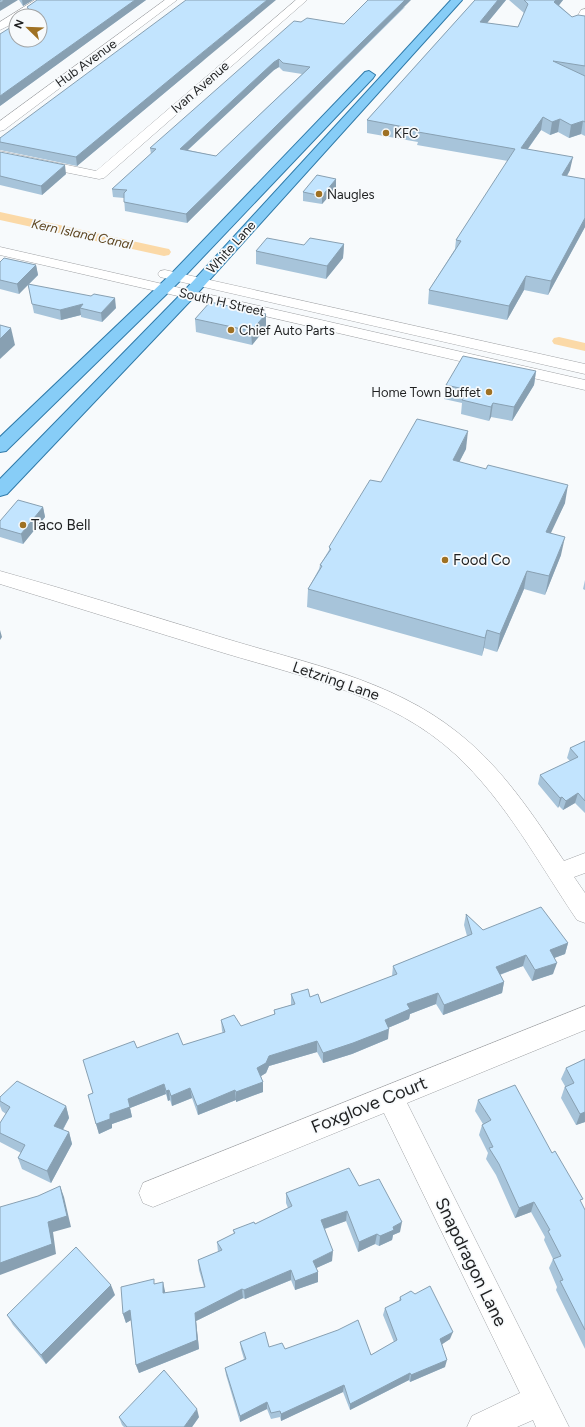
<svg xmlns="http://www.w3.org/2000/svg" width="585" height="1427" font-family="Figtree,sans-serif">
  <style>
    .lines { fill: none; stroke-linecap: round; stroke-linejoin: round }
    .canal { fill: #fbd9a7; fill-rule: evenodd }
    .minor-casing { stroke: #a1a3a6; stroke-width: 1 }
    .major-casing { stroke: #2f7aa9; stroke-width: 2 }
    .minor { fill: #fff; fill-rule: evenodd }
    .major { fill: #87cdf7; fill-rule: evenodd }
    .wall { fill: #a7c4da; fill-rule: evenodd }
    .shaded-wall { fill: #88a0b2 }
    .building { fill: #c2e4fe; stroke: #88a0b2; fill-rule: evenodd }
    .poi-dot { fill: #9f7123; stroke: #f7fafc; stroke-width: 1.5 }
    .labels { text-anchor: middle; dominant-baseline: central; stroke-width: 3.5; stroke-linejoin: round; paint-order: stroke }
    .far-street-label { font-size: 13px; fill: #1f2021; stroke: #f7fafc }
    .far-poi-label { font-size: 13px; fill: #1f2021; stroke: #f7fafc; text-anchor: start }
    .far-water-label { font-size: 13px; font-style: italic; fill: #5e4621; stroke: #f7fafc }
    .poi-label { font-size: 15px; fill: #1f2021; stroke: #f7fafc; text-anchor: start }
    .street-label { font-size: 15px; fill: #1f2021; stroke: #f7fafc }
    .near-street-label { font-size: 18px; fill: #1f2021; stroke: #f7fafc }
  </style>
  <rect width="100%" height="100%" fill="#f7fafc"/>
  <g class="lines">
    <!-- canal -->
    <g class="canal">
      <path d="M 0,212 L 164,248 L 169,249 L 171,252 L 169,255 L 164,256 L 0,220 Z"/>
      <path d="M 559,337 L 585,343 L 585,351 L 554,344 L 552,341 L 554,338 Z"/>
    </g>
    <defs>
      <g id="minor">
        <path d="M 35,0 L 47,0 L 24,16 L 16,16 L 16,22 L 0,30 L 0,22 Z"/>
        <path d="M 165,0 L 177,0 L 4,130 L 0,131 L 0,121 Z"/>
        <path d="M 296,0 L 307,0 L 104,178 L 99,179 L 0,159 L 0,151 L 96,171 Z"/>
        <path d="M 585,9 L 585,20 L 578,19 L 577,17 L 581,10 Z"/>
        <path d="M 0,247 L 585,380 L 585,390 L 0,255 Z"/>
        <path d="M 165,270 L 585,364 L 585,374 L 160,277 L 158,274 L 160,271 Z"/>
        <path d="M 0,571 C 76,592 151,616 227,639 C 306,663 392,680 457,732 C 502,767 533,815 564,861 L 585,853 L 585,873 L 574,877 L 585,893 L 585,923 L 577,920 C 539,864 506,801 455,754 C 392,696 304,677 224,653 C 149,630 75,607 0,584 Z"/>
        <path d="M 585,1006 L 585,1030 L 407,1103 L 569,1427 L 536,1427 L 533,1420 L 517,1427 L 467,1427 L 472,1416 L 520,1393 L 384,1113 L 153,1207 L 143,1203 L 139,1193 L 143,1183 Z"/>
      </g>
      <g id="major">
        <path d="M 451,0 L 462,0 L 194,297 L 7,494 L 0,496 L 0,479 L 184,291 Z"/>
        <path d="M 369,71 L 375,75 L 373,78 L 182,279 L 6,451 L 0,452 L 0,437 L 172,273 L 365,72 Z"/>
      </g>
    </defs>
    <!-- minor casing -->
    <use href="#minor" class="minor-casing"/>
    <!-- major casing -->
    <use href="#major" class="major-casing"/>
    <!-- minor -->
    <use href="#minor" class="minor"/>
    <!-- major -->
    <use href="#major" class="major"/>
  </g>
  <!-- wall -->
  <g class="wall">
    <path d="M 19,0 L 33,0 L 23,6 Z"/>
    <path d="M 37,0 L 146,0 L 0,106 L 29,15 L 27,7 Z"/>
    <path d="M 475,0 L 506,0 L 487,23 L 518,27 L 524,13 L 509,0 L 563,0 L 559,5 L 572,17 L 585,16 L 585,136 L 581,134 L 569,138 L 558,132 L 550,135 L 541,130 L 528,149 L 570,170 L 567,176 L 585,179 L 585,227 L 548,295 L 524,290 L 507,320 L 428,304 L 429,290 L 455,249 L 456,240 L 508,161 L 417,145 L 418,142 L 367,133 L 367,120 Z"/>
    <path d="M 405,7 L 187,223 L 125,211 L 124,198 L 113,197 L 112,189 L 151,154 L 150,148 L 301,22 L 344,24 ZM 279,67 L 283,71 L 302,74 L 216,156 L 188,150 L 274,70 Z"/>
    <path d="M 204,60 L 77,166 L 0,150 L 0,138 Z"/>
    <path d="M 0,152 L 66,174 L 42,195 L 0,185 Z"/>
    <path d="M 336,179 L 336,188 L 322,204 L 303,201 L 303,192 Z"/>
    <path d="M 344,244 L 343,258 L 326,279 L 256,264 L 256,251 L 304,245 Z"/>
    <path d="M 0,262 L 36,265 L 38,275 L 29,284 L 116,308 L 102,322 L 81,317 L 81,315 L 61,320 L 34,313 L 28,284 L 19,294 L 0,289 Z"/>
    <path d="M 266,314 L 266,328 L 252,345 L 196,332 L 195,319 Z"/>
    <path d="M 536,371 L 534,385 L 512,421 L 491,417 L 489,421 L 461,414 L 462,403 L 444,399 L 446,385 Z"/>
    <path d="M 466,449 L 459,462 L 565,503 L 550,533 L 561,555 L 545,595 L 524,589 L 497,652 L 484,648 L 482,656 L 307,607 L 308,589 L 319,569 L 320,565 L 329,550 L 329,547 L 381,482 Z"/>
    <path d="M 43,507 L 45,517 L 23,544 L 0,537 L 0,521 Z"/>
    <path d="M 585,580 L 585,590 L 583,589 Z"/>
    <path d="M 585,741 L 585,813 L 575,803 L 563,810 L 559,806 L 558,808 L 538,784 L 540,775 L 570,761 L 567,758 L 570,748 Z"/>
    <path d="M 466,914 L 483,930 L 568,943 L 565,954 L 554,958 L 553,974 L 532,981 L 523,966 L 500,975 L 504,982 L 502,993 L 443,1015 L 436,1004 L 410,1014 L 409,1019 L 388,1028 L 388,1039 L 352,1054 L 323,1063 L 317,1052 L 269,1066 L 266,1073 L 261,1076 L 263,1082 L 263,1092 L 236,1102 L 236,1100 L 198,1115 L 192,1098 L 172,1106 L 170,1100 L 168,1101 L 166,1094 L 130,1108 L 132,1117 L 112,1124 L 112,1128 L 99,1134 L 88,1095 L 93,1093 L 137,1048 L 183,1045 L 223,1033 L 222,1031 L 221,1020 L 241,1026 L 274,1015 L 274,1010 L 291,1005 L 291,994 L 310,997 L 321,1003 L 392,976 L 393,966 L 467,936 L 464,925 Z"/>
    <path d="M 585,1059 L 585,1122 L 576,1125 L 561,1098 L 565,1086 L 561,1079 L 566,1068 Z"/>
    <path d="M 0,1097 L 66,1106 L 69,1118 L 63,1130 L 69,1132 L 72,1144 L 51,1183 L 22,1169 L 18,1158 L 21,1153 L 0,1142 L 0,1123 L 6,1114 L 2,1111 L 0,1106 Z"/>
    <path d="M 478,1100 L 552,1153 L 581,1203 L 585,1210 L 585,1349 L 556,1290 L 557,1287 L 549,1268 L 553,1259 L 544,1240 L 545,1237 L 531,1212 L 515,1218 L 496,1175 L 486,1159 L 488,1153 L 479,1135 L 482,1125 L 483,1124 L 475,1111 Z"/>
    <path d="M 359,1186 L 400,1232 L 393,1235 L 392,1240 L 379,1246 L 375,1244 L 358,1252 L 346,1221 L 325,1229 L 332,1261 L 316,1268 L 318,1272 L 318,1282 L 295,1290 L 291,1280 L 245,1299 L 243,1298 L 196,1321 L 199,1349 L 139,1373 L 136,1365 L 131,1320 L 126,1323 L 123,1314 L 155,1284 L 165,1291 L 165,1293 L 204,1287 L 199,1270 L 198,1260 L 218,1252 L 217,1242 L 234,1234 L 233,1230 L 255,1224 L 288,1208 L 286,1203 L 286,1193 Z"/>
    <path d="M 115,1295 L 46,1364 L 13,1325 L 7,1315 Z"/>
    <path d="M 400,1297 L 450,1339 L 442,1344 L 445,1367 L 410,1382 L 409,1380 L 350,1410 L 343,1392 L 281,1421 L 280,1417 L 271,1419 L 267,1409 L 240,1422 L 226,1375 L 225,1368 L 244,1359 L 241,1349 L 240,1342 L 269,1347 L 285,1349 L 371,1355 L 394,1342 L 383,1315 L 385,1308 L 399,1301 Z"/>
    <path d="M 119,1417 L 199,1417 L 192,1427 L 124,1427 L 122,1425 Z"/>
  </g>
  <!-- shaded-wall -->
  <g class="shaded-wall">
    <path d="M 4,0 L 18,0 L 0,11 L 0,3 Z"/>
    <path d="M 22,0 L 33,0 L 23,6 Z"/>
    <path d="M 135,0 L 146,0 L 0,106 L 0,96 Z"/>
    <path d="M 267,0 L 276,0 L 204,60 L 77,166 L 76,157 L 203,52 Z"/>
    <path d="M 405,0 L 411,0 L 187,223 L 186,214 Z"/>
    <path d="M 498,0 L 506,0 L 478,34 L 480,22 Z"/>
    <path d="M 556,0 L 563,0 L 553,13 L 554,2 Z"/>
    <path d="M 279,59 L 279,67 L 274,70 L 180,157 L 180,149 L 274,62 Z"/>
    <path d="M 543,117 L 541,130 L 519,161 L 521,148 Z"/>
    <path d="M 560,119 L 558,132 L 550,135 L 552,122 Z"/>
    <path d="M 583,121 L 581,134 L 569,138 L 571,125 Z"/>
    <path d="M 573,157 L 570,170 L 560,188 L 562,175 Z"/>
    <path d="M 65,165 L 66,174 L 42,195 L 41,186 Z"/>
    <path d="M 336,179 L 336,188 L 322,204 L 322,196 Z"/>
    <path d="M 585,218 L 585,227 L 548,295 L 551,281 Z"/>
    <path d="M 344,244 L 343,258 L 326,279 L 327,266 Z"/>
    <path d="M 36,265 L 38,275 L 19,294 L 17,284 Z"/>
    <path d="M 526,276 L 524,290 L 507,320 L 509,306 Z"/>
    <path d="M 115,298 L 116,308 L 102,322 L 101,313 Z"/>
    <path d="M 83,304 L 80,308 L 81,315 L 61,320 L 60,310 Z"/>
    <path d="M 266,314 L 266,328 L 252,345 L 251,331 Z"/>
    <path d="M 11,328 L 15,345 L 0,359 L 0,339 Z"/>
    <path d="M 536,371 L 534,385 L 512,421 L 514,407 Z"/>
    <path d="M 493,403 L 491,417 L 489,421 L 491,407 Z"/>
    <path d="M 468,431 L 466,449 L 451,478 L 453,460 Z"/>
    <path d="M 568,485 L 565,503 L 543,550 L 546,532 Z"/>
    <path d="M 43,507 L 45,517 L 23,544 L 21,534 Z"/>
    <path d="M 565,537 L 561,555 L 545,595 L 549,576 Z"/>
    <path d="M 527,571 L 524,589 L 497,652 L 500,634 Z"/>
    <path d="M 0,630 L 2,637 L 0,640 Z"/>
    <path d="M 487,630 L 484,648 L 482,656 L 485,638 Z"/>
    <path d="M 578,793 L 575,803 L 563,810 L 566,801 Z"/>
    <path d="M 562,797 L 559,806 L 558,808 L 560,798 Z"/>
    <path d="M 568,943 L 565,954 L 546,961 L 550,950 Z"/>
    <path d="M 526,955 L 523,966 L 493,977 L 496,967 Z"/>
    <path d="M 557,963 L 553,974 L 532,981 L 535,970 Z"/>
    <path d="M 504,982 L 502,993 L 443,1015 L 444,1005 Z"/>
    <path d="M 438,993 L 436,1004 L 410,1014 L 409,1019 L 383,1030 L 385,1020 L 407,1004 Z"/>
    <path d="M 389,1029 L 388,1039 L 352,1054 L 323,1063 L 323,1053 Z"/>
    <path d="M 317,1041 L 317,1052 L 269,1066 L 266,1073 L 258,1078 L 257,1068 L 269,1056 Z"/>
    <path d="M 263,1082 L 263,1092 L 236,1102 L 236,1092 Z"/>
    <path d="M 164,1084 L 166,1094 L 130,1108 L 132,1117 L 112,1124 L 112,1128 L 99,1134 L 96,1124 L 110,1114 L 128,1099 Z"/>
    <path d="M 190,1088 L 192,1098 L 172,1106 L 171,1096 Z"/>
    <path d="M 169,1090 L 170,1100 L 168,1101 L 166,1091 Z"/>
    <path d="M 235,1090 L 236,1100 L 198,1115 L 197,1106 Z"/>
    <path d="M 66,1106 L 69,1118 L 58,1138 L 54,1126 Z"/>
    <path d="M 585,1112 L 585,1122 L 576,1125 L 580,1114 Z"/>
    <path d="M 69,1132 L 72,1144 L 51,1183 L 47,1171 Z"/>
    <path d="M 60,1186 L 64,1197 L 71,1227 L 53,1232 L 56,1254 L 0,1275 L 0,1263 L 48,1222 Z"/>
    <path d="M 534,1202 L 531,1212 L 515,1218 L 519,1208 Z"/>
    <path d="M 347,1211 L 346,1221 L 321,1230 L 321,1220 Z"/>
    <path d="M 402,1222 L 400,1232 L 393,1235 L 392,1240 L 379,1246 L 380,1236 L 393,1227 Z"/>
    <path d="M 377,1234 L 375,1244 L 358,1252 L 359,1242 Z"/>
    <path d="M 333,1251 L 332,1261 L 312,1270 L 313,1261 Z"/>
    <path d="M 291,1270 L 291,1280 L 245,1299 L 244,1290 Z"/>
    <path d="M 318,1272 L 318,1282 L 295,1290 L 295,1281 Z"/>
    <path d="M 163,1282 L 165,1291 L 166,1302 L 163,1293 Z"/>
    <path d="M 111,1285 L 115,1295 L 46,1364 L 41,1355 Z"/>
    <path d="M 242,1289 L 243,1298 L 196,1321 L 199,1349 L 139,1373 L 136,1365 L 195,1313 Z"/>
    <path d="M 130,1310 L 133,1319 L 126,1323 L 123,1314 Z"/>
    <path d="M 453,1332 L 450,1339 L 438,1347 L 440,1339 Z"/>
    <path d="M 447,1360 L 445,1367 L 410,1382 L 411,1375 Z"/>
    <path d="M 410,1373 L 409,1380 L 350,1410 L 350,1404 Z"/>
    <path d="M 344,1385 L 343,1392 L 281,1421 L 281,1414 Z"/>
    <path d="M 267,1402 L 267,1409 L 240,1422 L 240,1416 Z"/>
    <path d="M 197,1409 L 199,1417 L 192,1427 L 184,1427 Z"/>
  </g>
  <!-- building -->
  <g class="building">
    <path d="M 0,0 L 4,0 L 0,3 Z"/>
    <path d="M 37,0 L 135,0 L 0,96 L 0,34 L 16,24 L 16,40 L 40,40 L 40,16 L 28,16 L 32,13 L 27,7 Z"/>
    <path d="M 186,0 L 267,0 L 203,52 L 76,157 L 0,142 L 0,138 Z"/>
    <path d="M 368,0 L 405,0 L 186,214 L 124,202 L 124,193 L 127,190 L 112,189 L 156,149 L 150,148 L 294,21 L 301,22 L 307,18 L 344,24 ZM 279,59 L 283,63 L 310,67 L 216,156 L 180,149 L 274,62 Z"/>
    <path d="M 475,0 L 498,0 L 480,22 L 518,27 L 528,4 L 524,0 L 556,0 L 554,2 L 572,17 L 578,15 L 585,16 L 585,66 L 553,61 L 585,76 L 585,122 L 583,121 L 571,125 L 560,119 L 552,122 L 543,117 L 521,148 L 573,157 L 562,175 L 585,179 L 585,218 L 551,281 L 526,276 L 509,306 L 429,290 L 461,241 L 456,240 L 515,149 L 418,132 L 420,130 L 367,120 Z"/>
    <path d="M 0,152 L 65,165 L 41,186 L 0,176 Z"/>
    <path d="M 317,175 L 336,179 L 322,196 L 303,192 Z"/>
    <path d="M 267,238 L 304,245 L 310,238 L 344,244 L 327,266 L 256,251 Z"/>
    <path d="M 4,258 L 36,265 L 17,284 L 0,280 L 0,262 Z"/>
    <path d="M 28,284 L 91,296 L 94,294 L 115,298 L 101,313 L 80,308 L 83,304 L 60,310 L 32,304 Z"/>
    <path d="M 210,302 L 266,314 L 251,331 L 195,319 Z"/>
    <path d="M 0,325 L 11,328 L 0,339 Z"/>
    <path d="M 463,356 L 536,371 L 514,407 L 493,403 L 491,407 L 462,400 L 468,390 L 446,385 Z"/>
    <path d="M 417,419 L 468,431 L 453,460 L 486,469 L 488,465 L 568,485 L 546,532 L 565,537 L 549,576 L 527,571 L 500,634 L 487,630 L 485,638 L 308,589 L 322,566 L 320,565 L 331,549 L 329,547 L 370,480 L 381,482 Z"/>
    <path d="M 18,500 L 43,507 L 21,534 L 0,528 L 0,521 Z"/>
    <path d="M 585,741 L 585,801 L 578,793 L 566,801 L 562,797 L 560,798 L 540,775 L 578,757 L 570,748 Z"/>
    <path d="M 541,907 L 568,943 L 550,950 L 557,963 L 535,970 L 526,955 L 496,967 L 504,982 L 444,1005 L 438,993 L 407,1004 L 410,1009 L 385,1020 L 389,1029 L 353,1043 L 323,1053 L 317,1041 L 269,1056 L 266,1063 L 257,1068 L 263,1082 L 236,1092 L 235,1090 L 197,1106 L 190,1088 L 171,1096 L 169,1090 L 166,1091 L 164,1084 L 128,1099 L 130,1107 L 110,1114 L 110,1119 L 96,1124 L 88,1095 L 93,1093 L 83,1060 L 134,1041 L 137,1048 L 178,1033 L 183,1045 L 225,1032 L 221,1020 L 234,1015 L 241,1026 L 275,1014 L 274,1010 L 295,1004 L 291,994 L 308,989 L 310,997 L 318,994 L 321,1003 L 397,974 L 393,966 L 472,934 L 466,914 L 483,930 Z"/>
    <path d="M 585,1059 L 585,1112 L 580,1114 L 565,1087 L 574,1083 L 566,1068 Z"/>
    <path d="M 17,1081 L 66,1106 L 54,1126 L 69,1132 L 47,1171 L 18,1158 L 25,1145 L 0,1133 L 0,1123 L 10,1107 L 0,1101 L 0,1097 Z"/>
    <path d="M 515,1085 L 552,1153 L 555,1151 L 583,1199 L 580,1200 L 585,1210 L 585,1330 L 560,1281 L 563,1280 L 553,1259 L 561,1256 L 548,1231 L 550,1230 L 534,1202 L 519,1208 L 499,1164 L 489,1148 L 493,1147 L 482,1125 L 491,1120 L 478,1100 Z"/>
    <path d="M 349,1168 L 359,1186 L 379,1179 L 402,1222 L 393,1227 L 394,1230 L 380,1236 L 377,1234 L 359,1242 L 347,1211 L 321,1220 L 333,1251 L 313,1261 L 318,1272 L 295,1281 L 291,1270 L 244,1290 L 242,1289 L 195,1313 L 197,1340 L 136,1365 L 130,1310 L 123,1314 L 121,1287 L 154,1279 L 154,1284 L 163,1282 L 163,1293 L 205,1287 L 198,1260 L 222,1250 L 217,1242 L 235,1233 L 233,1230 L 254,1222 L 255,1224 L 292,1206 L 286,1193 Z"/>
    <path d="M 60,1186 L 67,1216 L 48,1222 L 52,1244 L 0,1263 L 0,1207 L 38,1196 Z"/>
    <path d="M 76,1247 L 111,1285 L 41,1355 L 7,1315 Z"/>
    <path d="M 430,1286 L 453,1332 L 440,1339 L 447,1360 L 411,1375 L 410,1373 L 350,1404 L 344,1385 L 281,1414 L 280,1411 L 271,1413 L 267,1402 L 240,1416 L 225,1368 L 246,1359 L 240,1342 L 265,1332 L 269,1347 L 282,1343 L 285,1349 L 338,1330 L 358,1320 L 371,1355 L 397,1340 L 385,1308 L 401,1300 L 400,1297 L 411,1291 L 415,1294 Z"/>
    <path d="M 164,1370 L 197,1409 L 184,1427 L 127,1427 L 119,1417 Z"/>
  </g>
  <!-- markers -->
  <g class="poi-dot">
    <circle cx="386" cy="133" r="4"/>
    <circle cx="319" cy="194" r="4"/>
    <circle cx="231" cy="330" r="4"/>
    <circle cx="489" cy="392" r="4"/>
    <circle cx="23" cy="525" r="4"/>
    <circle cx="445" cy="560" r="4"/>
  </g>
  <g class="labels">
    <!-- far-street labels -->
    <g class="far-street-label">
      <text transform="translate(86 63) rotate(-36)">Hub Avenue</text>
      <text transform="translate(200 87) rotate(-41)">Ivan Avenue</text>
      <text transform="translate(231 247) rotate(-48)">White Lane</text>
      <text transform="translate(222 302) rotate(13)">South H Street</text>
    </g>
    <!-- far-poi labels -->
    <g class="far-poi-label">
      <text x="394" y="133">KFC</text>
      <text x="327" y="194">Naugles</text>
      <text x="239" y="330">Chief Auto Parts</text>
      <text x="481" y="392" text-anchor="end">Home Town Buffet</text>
    </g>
    <!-- far-water labels -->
    <g class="far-water-label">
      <text transform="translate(82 234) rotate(12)">Kern Island Canal</text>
    </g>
    <!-- poi labels -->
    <g class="poi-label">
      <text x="31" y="525">Taco Bell</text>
      <text x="453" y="560">Food Co</text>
    </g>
    <!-- street labels -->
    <g class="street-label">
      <text transform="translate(336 681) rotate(19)">Letzring Lane</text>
    </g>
    <!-- near-street labels -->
    <g class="near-street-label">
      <text transform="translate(369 1105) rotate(-22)">Foxglove Court</text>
      <text transform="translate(471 1262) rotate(64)">Snapdragon Lane</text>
    </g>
  </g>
  <!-- north arrow -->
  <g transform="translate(28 28) rotate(293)"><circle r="19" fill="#f7fafc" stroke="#a1a3a4"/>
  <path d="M0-3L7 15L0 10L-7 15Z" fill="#9f7123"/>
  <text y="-6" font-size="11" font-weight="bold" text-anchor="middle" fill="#1f2021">N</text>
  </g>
</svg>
